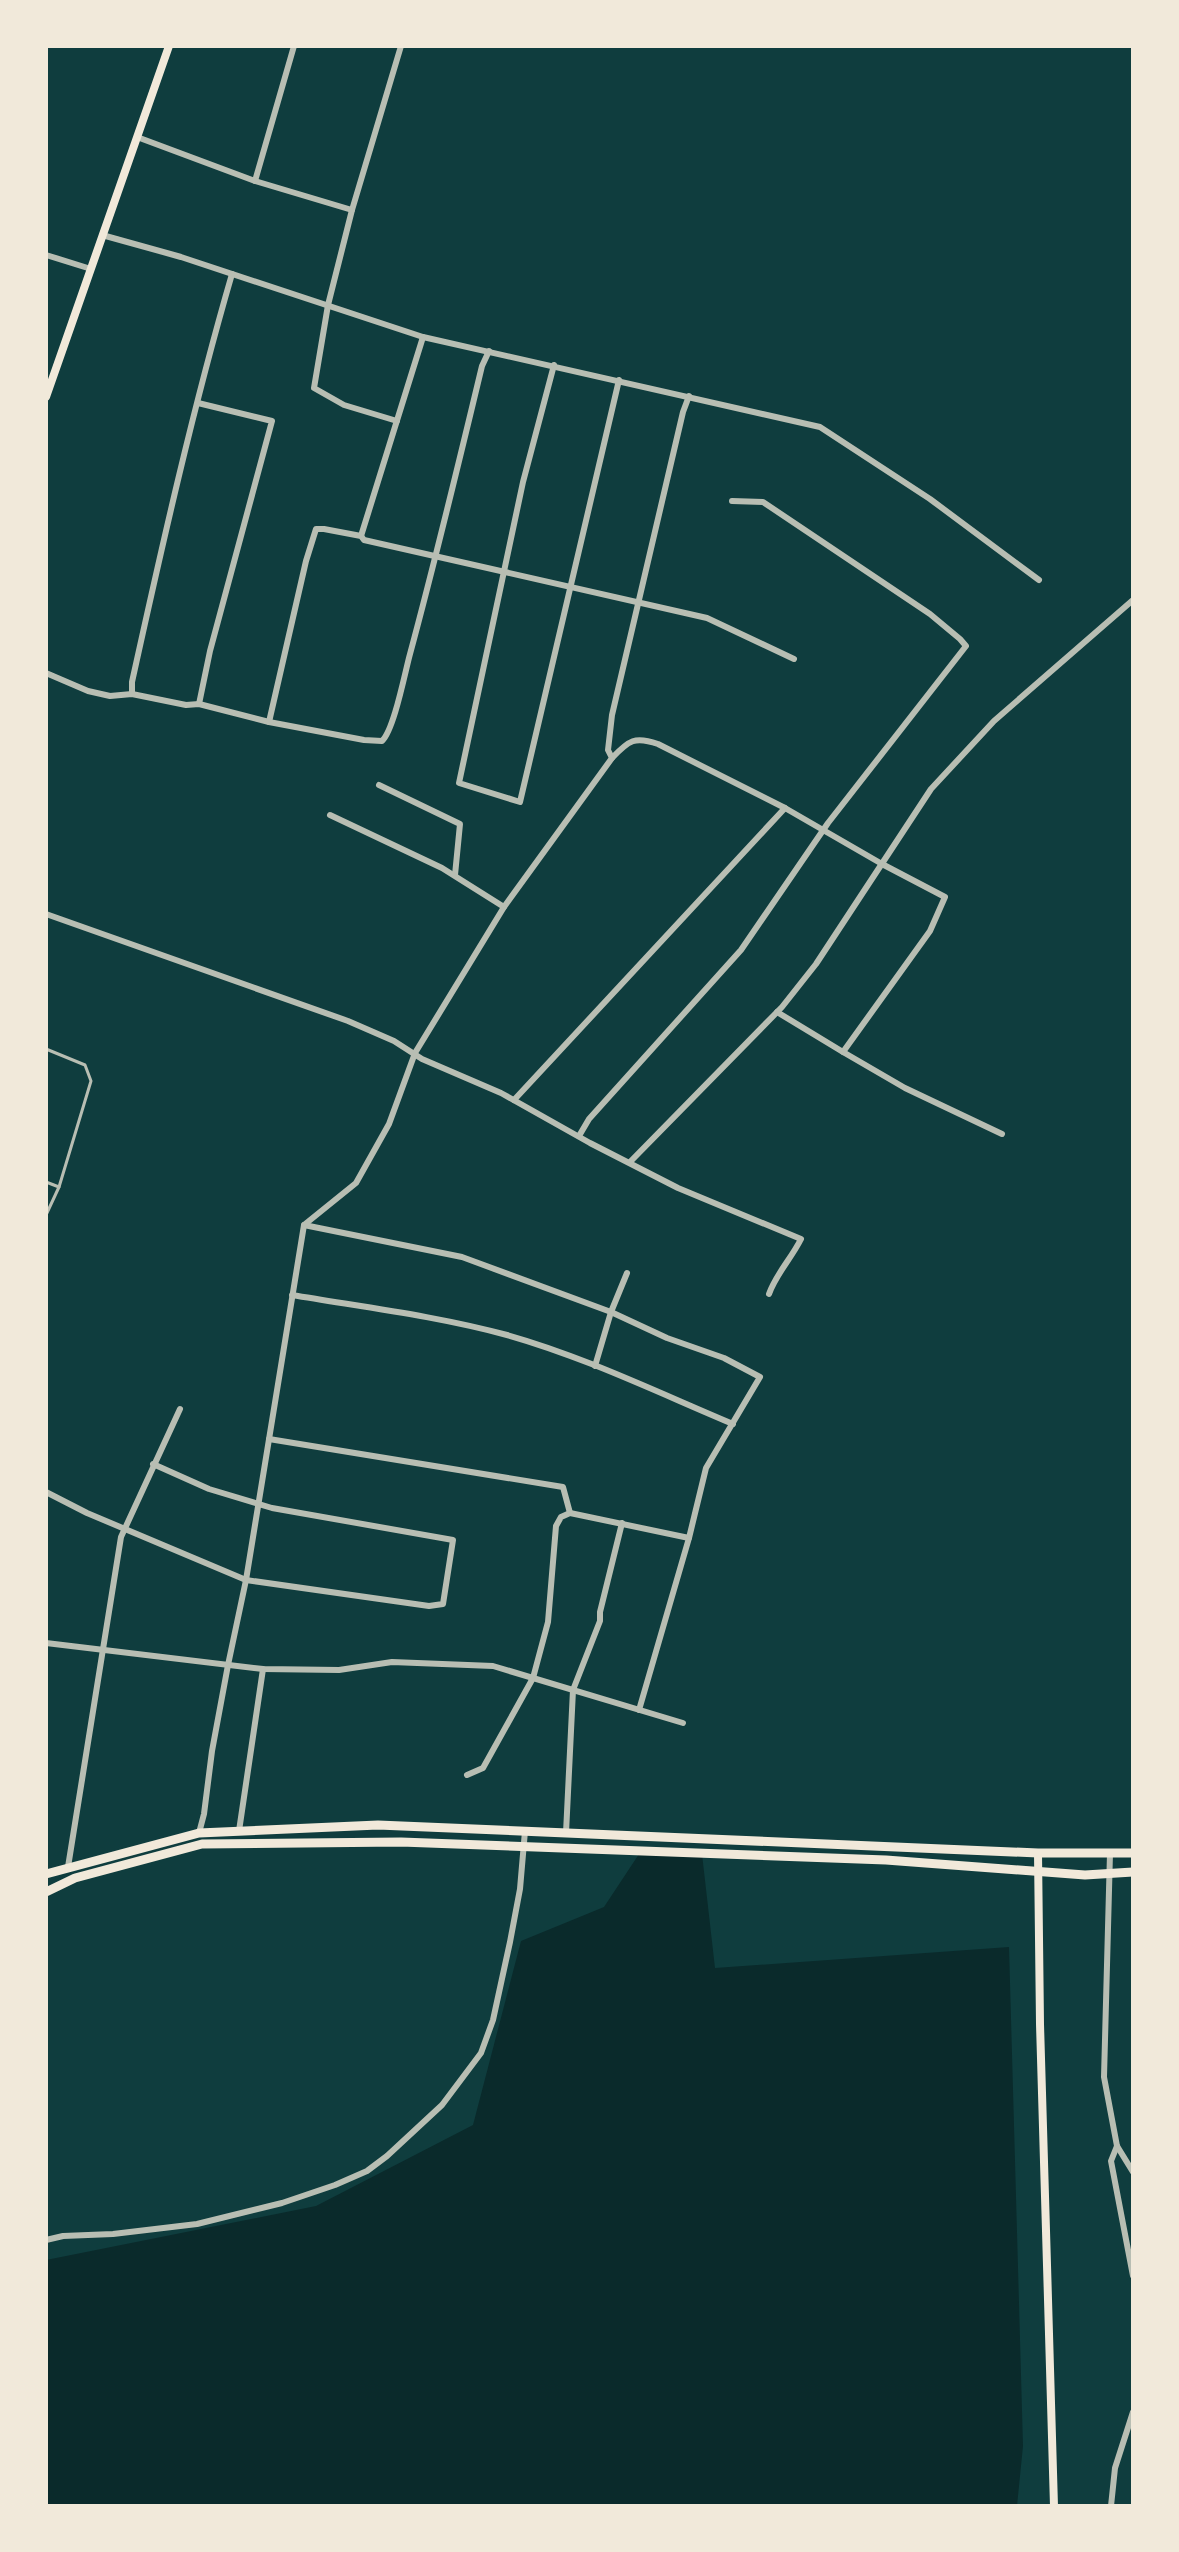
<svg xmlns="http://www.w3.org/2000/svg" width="1179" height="2552" font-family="'Exo 2',sans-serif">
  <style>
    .water { fill: #0a2a2b }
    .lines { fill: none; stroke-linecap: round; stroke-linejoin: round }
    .service { stroke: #b8beb3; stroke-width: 3 }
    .minor { stroke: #b8beb3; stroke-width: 6 }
    .secondary { stroke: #f1e9da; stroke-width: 8 }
    .primary { stroke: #f1e9da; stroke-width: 9 }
  </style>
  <rect width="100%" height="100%" fill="#0f3d3e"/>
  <!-- water -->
  <path class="water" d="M 641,1851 L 702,1854 L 715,1968 L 1009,1947 L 1023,2446 L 1017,2506 L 46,2506 L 46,2260 L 316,2206 L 473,2125 L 521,1941 L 604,1907 Z"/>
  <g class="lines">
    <!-- service -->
    <g class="service">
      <path d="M 46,1049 L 85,1065 L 91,1081 L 59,1187 L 46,1215"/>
      <path d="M 46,1182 L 59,1187"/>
    </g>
    <!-- minor -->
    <g class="minor">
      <path d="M 137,137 L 255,181 L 352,210"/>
      <path d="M 255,181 L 294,46"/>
      <path d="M 102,235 L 181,257 L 423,337 L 820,427 L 930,499 L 1039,580"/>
      <path d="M 46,255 L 91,269"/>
      <path d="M 554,365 L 523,482 L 459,783 L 520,802 L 619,380"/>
      <path d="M 198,403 L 272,421 L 210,651 L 199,704"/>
      <path d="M 397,421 L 344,405 L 314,388 L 328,305 L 352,210 L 401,46"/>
      <path d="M 361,536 L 423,337"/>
      <path d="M 46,673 L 88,691 L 110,696 L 132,694 L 186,705 L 199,704 L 269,722 L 364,740 L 382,741 C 394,730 405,672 410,654 C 436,558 459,462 482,366 L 489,351"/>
      <path d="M 132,694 L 132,682 C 162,546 193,408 232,274"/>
      <path d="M 269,722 L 306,561 L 316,529 L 324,529 L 361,536 L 364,540 L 707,618 L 794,659"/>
      <path d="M 612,758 C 629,740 635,736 658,744 L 785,808 L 882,864 L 945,897 L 930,931 L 843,1052 L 777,1012"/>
      <path d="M 379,785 L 460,824 L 455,875"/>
      <path d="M 330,815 L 442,868 L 504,907"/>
      <path d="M 46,914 L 348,1021 L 394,1041 L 422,1059 L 501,1093 L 590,1143 L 678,1188 L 801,1239 C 791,1259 776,1274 769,1294"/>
      <path d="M 843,1052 L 905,1088 L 1002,1134"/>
      <path d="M 514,1100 L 785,808"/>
      <path d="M 579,1136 L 589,1119 L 741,950 L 828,823 L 966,646 L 960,639 L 930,614 L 763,502 L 732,501"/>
      <path d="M 630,1162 L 782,1007 L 816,964 L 931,789 L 994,721 L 1133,600"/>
      <path d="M 304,1225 L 462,1257 L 611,1312 L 667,1338 L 724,1358 L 760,1377 L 706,1468 L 689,1538 L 639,1710"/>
      <path d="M 292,1295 C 363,1307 437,1316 507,1335 C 585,1357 659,1393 733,1424"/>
      <path d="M 595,1366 L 611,1312 L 627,1273"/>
      <path d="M 269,1439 L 563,1487 L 570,1513"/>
      <path d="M 46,1492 L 87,1513 L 246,1580 L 429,1606 L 443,1604 L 453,1540 L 272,1508 L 209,1489 L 153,1464"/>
      <path d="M 46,1643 L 263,1669 L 339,1670 L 392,1662 L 493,1666 L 683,1723"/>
      <path d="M 467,1775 L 483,1768 L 533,1678 L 548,1622 L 556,1526 L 561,1517 L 570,1513 L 689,1538"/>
      <path d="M 239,1831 L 263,1669"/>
      <path d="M 199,1833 L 204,1814 L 212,1751 L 228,1665 L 246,1580 L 304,1225 L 356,1183 L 389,1124 L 415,1053 L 504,907 L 612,758 L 608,750 L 612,715 L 683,412 L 689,396"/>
      <path d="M 566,1833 L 573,1690 L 600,1621 L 600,1612 L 622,1523"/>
      <path d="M 1110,1853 L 1104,2077 L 1117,2146 L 1133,2172"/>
      <path d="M 68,1867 L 121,1537 L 180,1409"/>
      <path d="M 1117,2146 L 1111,2161 L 1133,2276"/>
      <path d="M 46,2240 L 63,2236 L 113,2234 L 197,2224 L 282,2203 L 335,2185 L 367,2171 L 387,2156 L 442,2105 L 481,2053 L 493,2020 L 510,1942 L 520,1889 L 525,1831"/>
      <path d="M 1111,2506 L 1115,2468 L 1133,2412"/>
    </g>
    <!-- secondary -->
    <g class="secondary">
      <path d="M 46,397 L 169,46"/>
      <path d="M 1038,1853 L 1040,2024 L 1054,2506"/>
    </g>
    <!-- primary -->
    <g class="primary">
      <path d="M 46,1874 L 199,1833 L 378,1825 L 1038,1853 L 1133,1853"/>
      <path d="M 46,1892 L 75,1878 L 202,1844 L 401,1842 L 886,1860 L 1085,1875 L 1133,1872"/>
    </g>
  </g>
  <!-- border -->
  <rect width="1179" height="2552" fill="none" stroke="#f1e9da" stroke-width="96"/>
</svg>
